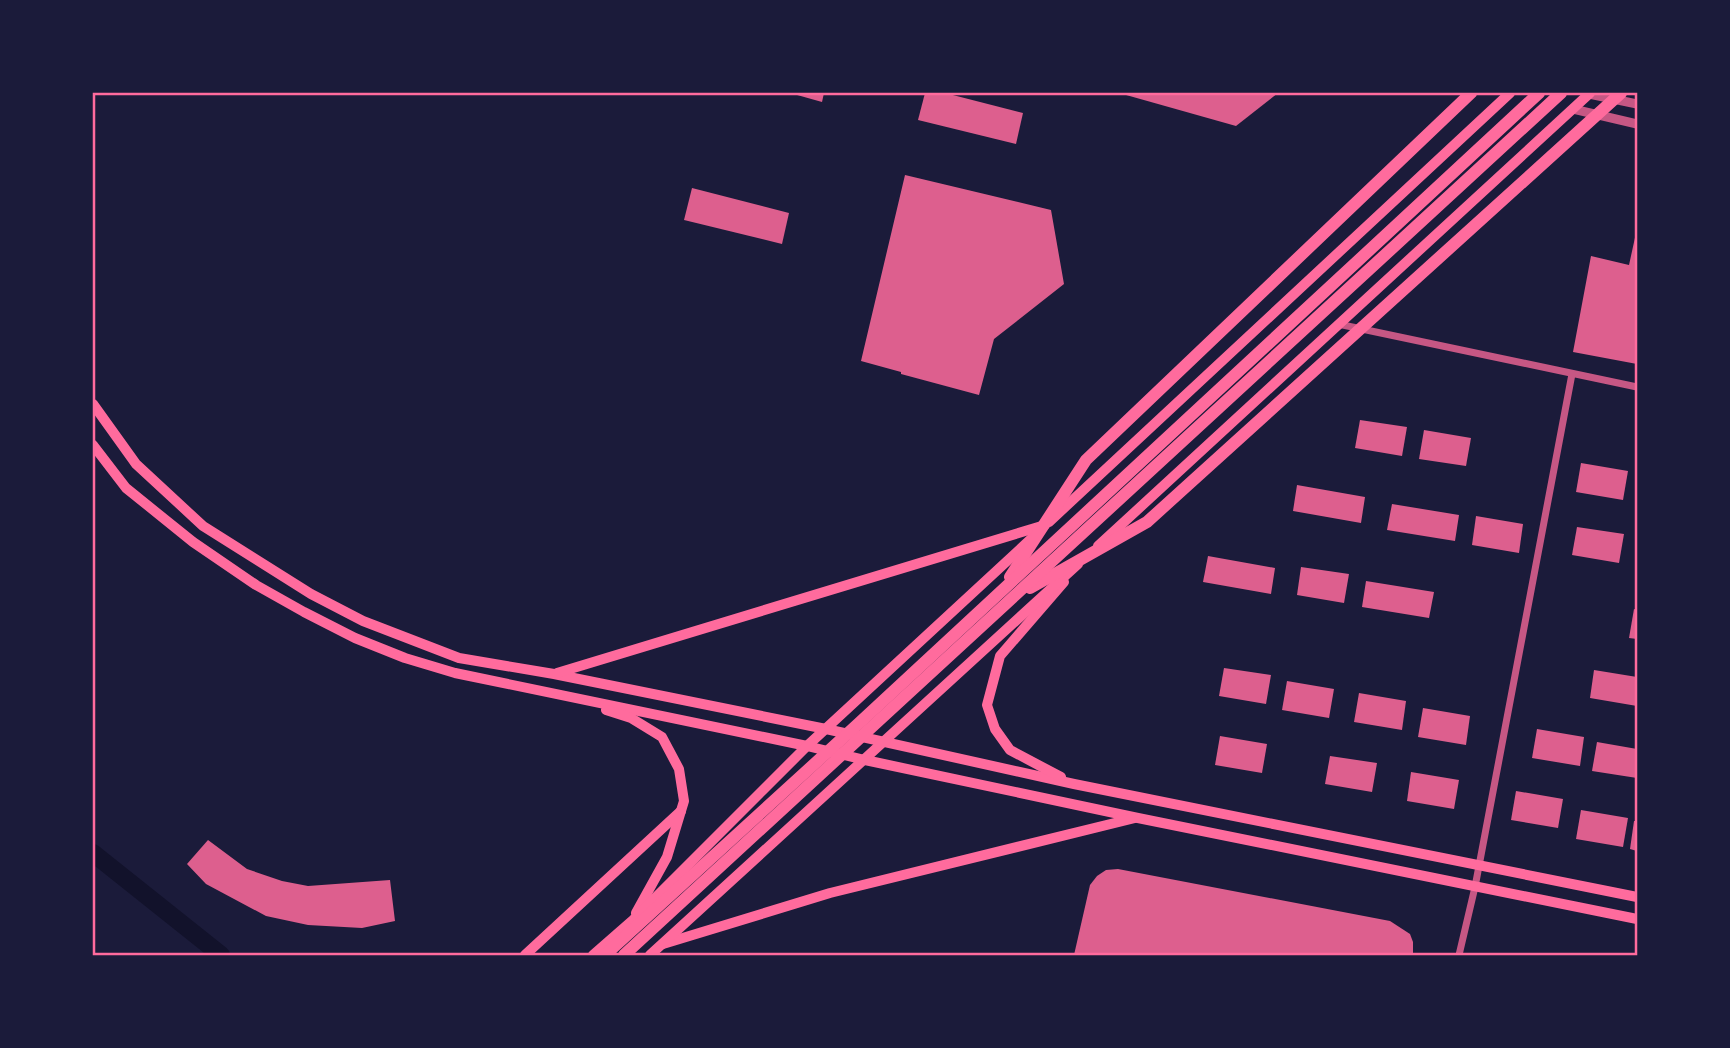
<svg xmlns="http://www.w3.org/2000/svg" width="1730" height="1048" font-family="'Nunito Sans',sans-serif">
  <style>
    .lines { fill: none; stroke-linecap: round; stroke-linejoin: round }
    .canal { stroke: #12122b; stroke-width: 18 }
    .building { fill: #dd5f8e }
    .minor { stroke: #c65784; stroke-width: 7 }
    .tertiary { stroke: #c65784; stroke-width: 9 }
    .secondary { stroke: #ff6b9d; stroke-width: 10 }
    .primary { stroke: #ff6b9d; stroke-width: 10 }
    .trunk { stroke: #ff6b9d; stroke-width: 12 }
    .neatline { fill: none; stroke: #ff6b9d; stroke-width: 2.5 }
  </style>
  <rect width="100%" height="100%" fill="#1b1b3a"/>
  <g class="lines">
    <!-- canal -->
    <path class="canal" d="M 93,853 L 221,955"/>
  </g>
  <!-- building -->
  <g class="building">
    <path d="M 790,93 L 824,93 L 822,102 Z"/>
    <path d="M 925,93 L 945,93 L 1023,113 L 1016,144 L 918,120 Z"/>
    <path d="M 1119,93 L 1278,93 L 1236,126 Z"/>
    <path d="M 905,175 L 1051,210 L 1064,284 L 994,339 L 979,395 L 901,374 L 901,372 L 861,361 Z"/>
    <path d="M 692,188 L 789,213 L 782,244 L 684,220 Z"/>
    <path d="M 1636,233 L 1637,364 L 1573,352 L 1591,256 L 1629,265 Z"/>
    <path d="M 1360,420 L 1407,427 L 1402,456 L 1355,448 Z"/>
    <path d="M 1424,430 L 1471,438 L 1466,466 L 1419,459 Z"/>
    <path d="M 1581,463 L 1628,471 L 1623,500 L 1576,492 Z"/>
    <path d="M 1297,485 L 1365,497 L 1361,523 L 1293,511 Z"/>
    <path d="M 1392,504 L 1459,515 L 1455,541 L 1387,530 Z"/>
    <path d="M 1476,516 L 1523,524 L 1519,553 L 1472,545 Z"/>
    <path d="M 1577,527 L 1624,534 L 1619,563 L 1572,555 Z"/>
    <path d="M 1208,556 L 1275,568 L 1271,594 L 1203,582 Z"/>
    <path d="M 1301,567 L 1349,574 L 1344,603 L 1297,595 Z"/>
    <path d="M 1366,581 L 1434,592 L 1429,618 L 1362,607 Z"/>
    <path d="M 1634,609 L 1637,610 L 1637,639 L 1629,638 Z"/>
    <path d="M 1224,668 L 1271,675 L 1266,704 L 1219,696 Z"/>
    <path d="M 1594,670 L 1637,677 L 1637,706 L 1590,698 Z"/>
    <path d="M 1287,681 L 1334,689 L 1329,718 L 1282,710 Z"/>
    <path d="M 1359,693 L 1406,701 L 1402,730 L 1354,722 Z"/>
    <path d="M 1423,708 L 1470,716 L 1466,745 L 1418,737 Z"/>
    <path d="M 1537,729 L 1584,737 L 1580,766 L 1532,758 Z"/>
    <path d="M 1220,736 L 1267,744 L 1262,773 L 1215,765 Z"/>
    <path d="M 1597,742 L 1637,749 L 1637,778 L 1592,771 Z"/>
    <path d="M 1330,756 L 1377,763 L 1372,792 L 1325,784 Z"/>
    <path d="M 1411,772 L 1459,780 L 1454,809 L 1407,801 Z"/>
    <path d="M 1516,791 L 1563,799 L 1558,828 L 1511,820 Z"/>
    <path d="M 1581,810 L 1628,818 L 1623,847 L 1576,839 Z"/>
    <path d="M 1634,821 L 1637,821 L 1637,851 L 1630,849 Z"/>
    <path d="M 208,840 L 247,869 L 282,881 L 308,886 L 390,880 L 395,921 L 362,928 L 308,925 L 266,916 L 206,884 L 187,864 Z"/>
    <path d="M 1118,869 L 1390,921 L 1410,934 L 1413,942 L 1413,955 L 1074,955 L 1090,885 L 1097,876 L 1106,870 Z"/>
  </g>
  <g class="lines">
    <!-- minor -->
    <g class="minor">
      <path d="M 1338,324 L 1637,387"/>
      <path d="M 1459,955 L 1475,887 L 1572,374"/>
    </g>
    <!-- tertiary -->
    <g class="tertiary">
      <path d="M 1589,94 L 1637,104"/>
      <path d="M 1573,109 L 1637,124"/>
    </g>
    <!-- secondary -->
    <g class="secondary">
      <path d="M 93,404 L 136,464 L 203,526 L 311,594 L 363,621 L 459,658 L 554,674 L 826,729 L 1074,784 L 1637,897"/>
      <path d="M 93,445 L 126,488 L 193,542 L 256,585 L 304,612 L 355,638 L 405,658 L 455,673 L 807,746 L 865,760 L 1138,818 L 1637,919"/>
      <path d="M 557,673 L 1045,525"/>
      <path d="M 606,710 L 631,718 L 662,737 L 679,769 L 684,801 L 667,857 L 636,913"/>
      <path d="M 1061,777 L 1010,750 L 995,729 L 987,705 L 1000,656 L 1064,582"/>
      <path d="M 663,944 L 830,893 L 1135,818"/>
      <path d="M 525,955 L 681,811"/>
    </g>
    <!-- primary -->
    <g class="primary">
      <path d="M 1049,522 L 1510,93"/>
      <path d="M 1098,546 L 1590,93"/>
      <path d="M 593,955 L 633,920 L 807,746 L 1032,538"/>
      <path d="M 650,955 L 1078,564"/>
    </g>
    <!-- trunk -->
    <g class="trunk">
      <path d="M 1010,577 L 1086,460 L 1471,93"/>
      <path d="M 1030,588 L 1147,522 L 1621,93"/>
      <path d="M 605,955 L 857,725 L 1539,93"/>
      <path d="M 624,955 L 1561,93"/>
    </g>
  </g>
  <!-- border -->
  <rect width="1730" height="1048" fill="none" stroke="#1b1b3a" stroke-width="189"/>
  <rect x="94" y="94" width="1542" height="860" class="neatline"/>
</svg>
